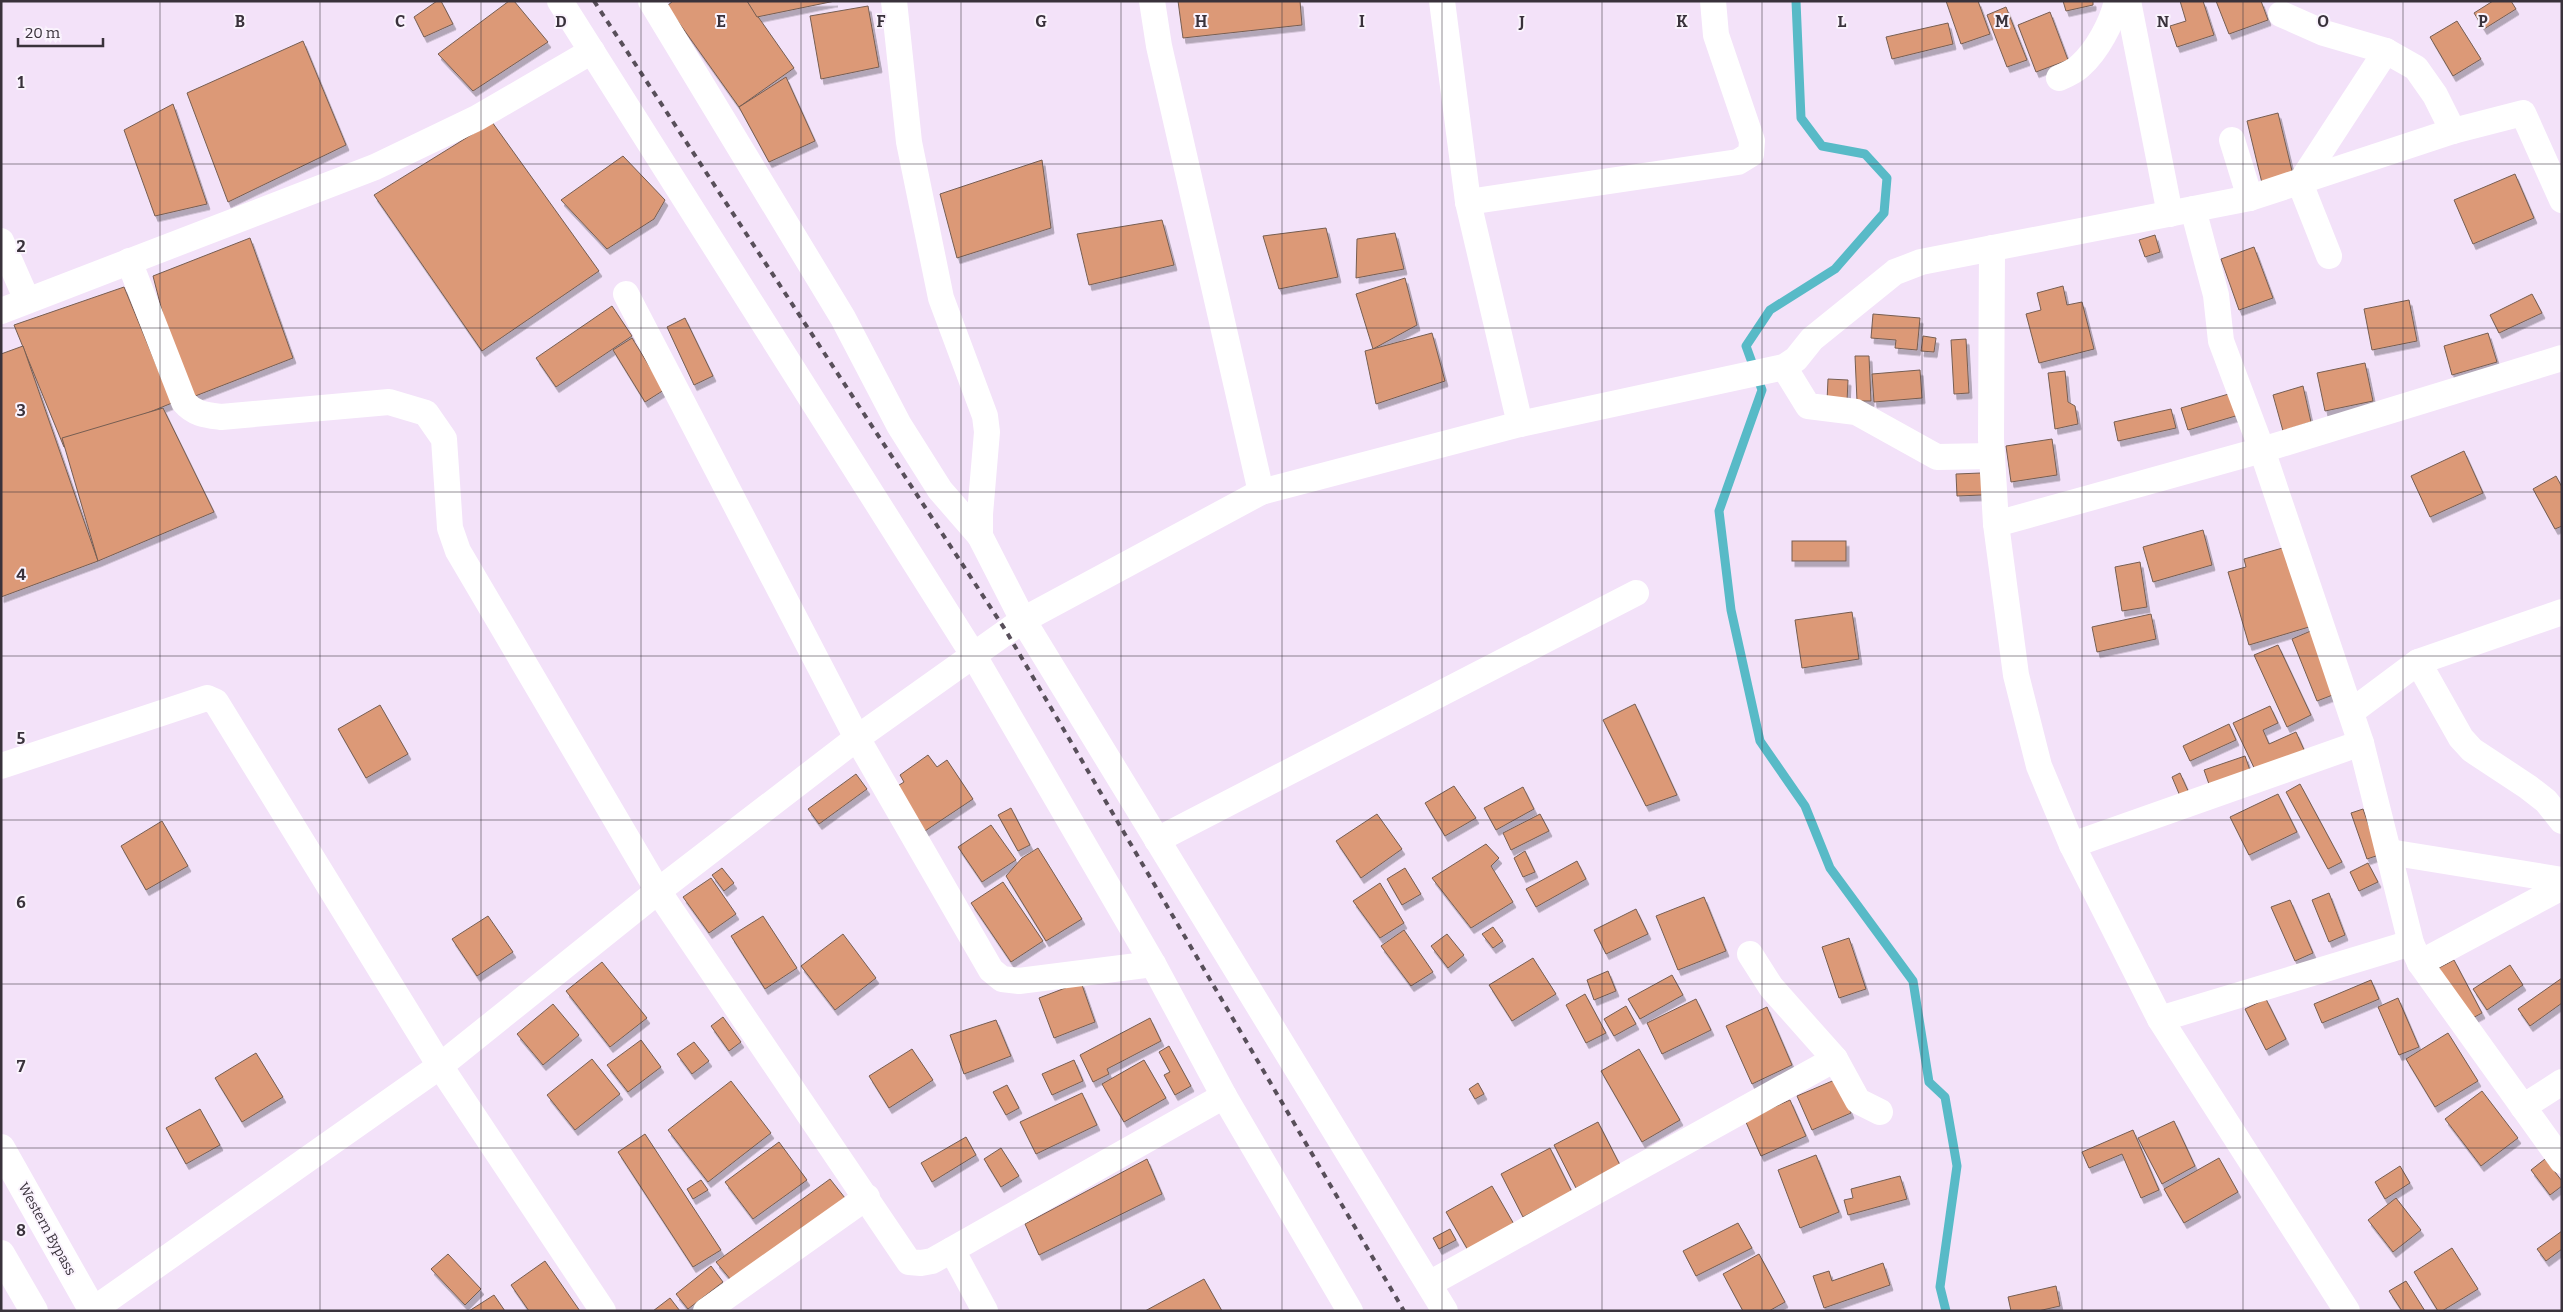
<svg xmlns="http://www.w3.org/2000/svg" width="2563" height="1312" font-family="Bitter,serif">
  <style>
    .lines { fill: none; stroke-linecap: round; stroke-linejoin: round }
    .stream { stroke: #58bac7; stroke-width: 9 }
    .building { fill: #dc9977; stroke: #765e52; filter: url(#shadow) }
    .street { stroke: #fff; stroke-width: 26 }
    .primary { stroke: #fff; stroke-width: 28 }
    .rail { stroke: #584f5a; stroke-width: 4; stroke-dasharray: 6 6; stroke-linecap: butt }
    .grid { fill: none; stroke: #39323b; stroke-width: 1; stroke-opacity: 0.55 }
    .labels { text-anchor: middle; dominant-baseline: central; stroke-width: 4; stroke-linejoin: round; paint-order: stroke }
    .street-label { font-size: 14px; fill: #39323b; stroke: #faf3fd }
    .grid-label { font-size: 16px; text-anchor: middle; font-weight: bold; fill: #39323b; stroke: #faf3fd; stroke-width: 4; stroke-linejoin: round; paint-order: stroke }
  </style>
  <defs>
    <filter id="shadow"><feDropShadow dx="3" dy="5.5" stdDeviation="0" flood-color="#0004"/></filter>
  </defs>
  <rect width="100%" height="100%" fill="#f3e2f9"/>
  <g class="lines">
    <!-- stream -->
    <path class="stream" d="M 1796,1 L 1801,118 L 1822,146 L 1865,154 L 1887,178 L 1884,213 L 1835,269 L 1770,310 L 1746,346 L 1762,390 L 1719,511 L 1731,610 L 1760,741 L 1805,806 L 1830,868 L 1913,981 L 1929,1082 L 1945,1097 L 1957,1166 L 1940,1287 L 1946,1311"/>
  </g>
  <!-- building -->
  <g class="building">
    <path d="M 437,1 L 441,1 L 453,24 L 424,37 L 414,17 Z"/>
    <path d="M 509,1 L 514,1 L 548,42 L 473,91 L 438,54 Z"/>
    <path d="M 673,1 L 747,1 L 794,68 L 739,107 L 667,6 Z"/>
    <path d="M 747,1 L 835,1 L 757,17 Z"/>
    <path d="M 1178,1 L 1300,1 L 1302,25 L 1183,38 Z"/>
    <path d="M 1946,1 L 1978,1 L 1990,34 L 1961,44 Z"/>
    <path d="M 2063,1 L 2093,1 L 2093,5 L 2066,11 Z"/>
    <path d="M 2180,1 L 2203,1 L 2214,35 L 2177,47 L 2170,26 L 2186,21 Z"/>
    <path d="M 2216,1 L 2261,1 L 2268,20 L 2229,34 Z"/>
    <path d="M 2493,1 L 2511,1 L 2516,9 L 2484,29 L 2474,13 Z"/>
    <path d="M 868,6 L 879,67 L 821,79 L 810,16 Z"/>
    <path d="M 2006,7 L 2027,60 L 2007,67 L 1987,15 Z"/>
    <path d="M 2050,12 L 2068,60 L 2036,72 L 2018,25 Z"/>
    <path d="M 2457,21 L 2481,59 L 2453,76 L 2430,37 Z"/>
    <path d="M 1948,23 L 1953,44 L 1892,59 L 1886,37 Z"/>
    <path d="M 303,41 L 346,145 L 228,202 L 187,93 Z"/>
    <path d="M 786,77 L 815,141 L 769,162 L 739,107 Z"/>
    <path d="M 173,104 L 207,204 L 155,216 L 124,130 Z"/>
    <path d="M 2278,113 L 2293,175 L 2262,183 L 2247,121 Z"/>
    <path d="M 492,122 L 599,271 L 482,351 L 374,195 Z"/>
    <path d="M 623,156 L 665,200 L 654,219 L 607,249 L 561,200 Z"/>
    <path d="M 1042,160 L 1051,228 L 957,258 L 940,194 Z"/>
    <path d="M 2515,174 L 2534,218 L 2473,244 L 2454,200 Z"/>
    <path d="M 1162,220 L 1174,265 L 1089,285 L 1077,234 Z"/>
    <path d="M 1326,228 L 1338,277 L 1279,289 L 1263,236 Z"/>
    <path d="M 1395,233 L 1404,269 L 1356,278 L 1357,239 Z"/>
    <path d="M 2155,235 L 2160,252 L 2145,257 L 2139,240 Z"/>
    <path d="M 250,238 L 293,358 L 185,400 L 153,276 Z"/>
    <path d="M 2254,247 L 2273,298 L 2239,310 L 2221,259 Z"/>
    <path d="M 1405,278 L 1417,325 L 1373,349 L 1356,294 Z"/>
    <path d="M 2063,286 L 2067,305 L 2082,302 L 2094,349 L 2039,363 L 2026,314 L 2041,310 L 2037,293 Z"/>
    <path d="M 124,287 L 172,403 L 64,447 L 14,325 Z"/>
    <path d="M 2532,294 L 2542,313 L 2499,333 L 2490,315 Z"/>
    <path d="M 2409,300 L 2417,341 L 2372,350 L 2364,309 Z"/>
    <path d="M 612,306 L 632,336 L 556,387 L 536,358 Z"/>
    <path d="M 1873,314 L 1920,318 L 1917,350 L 1895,348 L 1896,340 L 1871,338 Z"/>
    <path d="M 685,318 L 713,376 L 694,385 L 667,327 Z"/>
    <path d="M 1432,333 L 1445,381 L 1376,404 L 1365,351 Z"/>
    <path d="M 2488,333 L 2497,362 L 2452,375 L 2444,346 Z"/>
    <path d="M 1923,336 L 1936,338 L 1934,352 L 1921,351 Z"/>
    <path d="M 632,338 L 664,390 L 645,402 L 613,350 Z"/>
    <path d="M 1966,339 L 1969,393 L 1954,394 L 1951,340 Z"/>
    <path d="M 23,346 L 98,561 L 1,597 L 1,354 Z"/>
    <path d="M 1855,356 L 1869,356 L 1871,401 L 1857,401 Z"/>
    <path d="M 2365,363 L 2373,401 L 2325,411 L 2317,373 Z"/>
    <path d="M 1920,370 L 1922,398 L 1874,402 L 1872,374 Z"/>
    <path d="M 2065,371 L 2068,402 L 2075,406 L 2078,424 L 2055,429 L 2048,373 Z"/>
    <path d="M 1828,379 L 1848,380 L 1847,402 L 1827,401 Z"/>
    <path d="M 2303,386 L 2311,422 L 2283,431 L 2273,395 Z"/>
    <path d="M 2232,393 L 2239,415 L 2188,430 L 2181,408 Z"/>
    <path d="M 163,408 L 214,512 L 98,561 L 62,438 Z"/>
    <path d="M 2171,409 L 2176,428 L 2118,441 L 2114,422 Z"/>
    <path d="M 2052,439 L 2057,475 L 2011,482 L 2006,446 Z"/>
    <path d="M 2464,451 L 2483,493 L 2430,517 L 2411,476 Z"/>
    <path d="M 1981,473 L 1982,495 L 1957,496 L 1956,474 Z"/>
    <path d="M 2556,476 L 2562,487 L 2562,526 L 2555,529 L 2533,489 Z"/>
    <path d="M 2203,530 L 2212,565 L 2153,582 L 2143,547 Z"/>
    <rect x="1792" y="541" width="54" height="20"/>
    <path d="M 2286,547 L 2309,627 L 2249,645 L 2228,572 L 2246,567 L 2244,559 Z"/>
    <path d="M 2140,562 L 2147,607 L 2122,611 L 2115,567 Z"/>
    <path d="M 1852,612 L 1859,659 L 1802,668 L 1795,620 Z"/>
    <path d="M 2151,614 L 2156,639 L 2097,652 L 2092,627 Z"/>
    <path d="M 2313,630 L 2338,693 L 2317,701 L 2292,639 Z"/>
    <path d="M 2278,645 L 2311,715 L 2287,727 L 2254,655 Z"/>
    <path d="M 1635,704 L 1677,795 L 1646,806 L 1603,720 Z"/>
    <path d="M 380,705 L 408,754 L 366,778 L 338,729 Z"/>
    <path d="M 2270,706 L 2278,723 L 2263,730 L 2269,744 L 2296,732 L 2305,752 L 2257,774 L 2233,723 Z"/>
    <path d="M 2229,724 L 2236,740 L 2190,761 L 2183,746 Z"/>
    <path d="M 928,755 L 937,767 L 947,760 L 973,799 L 925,831 L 896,787 L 904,782 L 900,775 Z"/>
    <path d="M 2245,756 L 2251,773 L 2210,787 L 2204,770 Z"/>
    <path d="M 2180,773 L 2189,793 L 2180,796 L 2172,777 Z"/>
    <path d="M 856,774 L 867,789 L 819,824 L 808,809 Z"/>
    <path d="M 2300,784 L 2342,862 L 2328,869 L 2286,792 Z"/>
    <path d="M 1454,786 L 1476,818 L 1445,836 L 1425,803 Z"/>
    <path d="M 1523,787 L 1534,809 L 1496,830 L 1484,808 Z"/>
    <path d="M 2278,794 L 2297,832 L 2249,855 L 2230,817 Z"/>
    <path d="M 1011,808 L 1030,845 L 1018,851 L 998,815 Z"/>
    <path d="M 2363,809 L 2379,855 L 2367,859 L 2351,813 Z"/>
    <path d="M 1377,814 L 1402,849 L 1361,878 L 1336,841 Z"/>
    <path d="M 1540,814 L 1549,831 L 1511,850 L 1503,833 Z"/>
    <path d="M 162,821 L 188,866 L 146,890 L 121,846 Z"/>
    <path d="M 991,825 L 1016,860 L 982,882 L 958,847 Z"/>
    <path d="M 1486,844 L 1499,858 L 1491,866 L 1513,902 L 1471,928 L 1432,878 Z"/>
    <path d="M 1038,848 L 1082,919 L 1046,941 L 1006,876 L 1022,858 Z"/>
    <path d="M 1525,851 L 1535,872 L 1523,877 L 1514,858 Z"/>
    <path d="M 1577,861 L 1586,879 L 1536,907 L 1526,889 Z"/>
    <path d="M 2368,863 L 2378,882 L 2359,891 L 2350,872 Z"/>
    <path d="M 722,868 L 734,883 L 724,891 L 712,875 Z"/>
    <path d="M 1405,868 L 1421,894 L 1402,905 L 1387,879 Z"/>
    <path d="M 711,878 L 736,914 L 709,933 L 683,897 Z"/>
    <path d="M 1003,882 L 1043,941 L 1011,962 L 971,903 Z"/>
    <path d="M 1380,883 L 1404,923 L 1380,938 L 1353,901 Z"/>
    <path d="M 2329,893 L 2345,935 L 2329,942 L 2312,900 Z"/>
    <path d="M 1704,897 L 1726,951 L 1678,970 L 1656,916 Z"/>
    <path d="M 2290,900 L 2313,953 L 2295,961 L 2271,907 Z"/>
    <path d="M 1636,909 L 1648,934 L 1606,954 L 1594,930 Z"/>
    <path d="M 488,916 L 513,952 L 477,976 L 452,939 Z"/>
    <path d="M 763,916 L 797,968 L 765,989 L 731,936 Z"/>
    <path d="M 1493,927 L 1503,941 L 1493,948 L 1482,934 Z"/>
    <path d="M 1404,930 L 1433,972 L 1411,986 L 1381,946 Z"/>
    <path d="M 843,934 L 876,978 L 835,1010 L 801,966 Z"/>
    <path d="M 1447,934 L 1464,955 L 1448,968 L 1431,946 Z"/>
    <path d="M 1849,938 L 1866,989 L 1839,998 L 1822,947 Z"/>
    <path d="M 1533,958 L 1556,994 L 1512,1021 L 1489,985 Z"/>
    <path d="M 2454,960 L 2482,1013 L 2467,1021 L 2439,968 Z"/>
    <path d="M 602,962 L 647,1018 L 610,1047 L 566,991 Z"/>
    <path d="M 2510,965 L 2523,985 L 2487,1010 L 2473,989 Z"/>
    <path d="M 1608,971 L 1616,991 L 1594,1000 L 1587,980 Z"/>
    <path d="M 1672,975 L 1683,995 L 1640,1019 L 1628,999 Z"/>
    <path d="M 2562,978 L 2562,1003 L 2530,1026 L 2518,1009 Z"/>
    <path d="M 2371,980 L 2379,999 L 2322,1023 L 2314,1004 Z"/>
    <path d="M 1081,982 L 1095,1022 L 1054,1038 L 1039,998 Z"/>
    <path d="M 1585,994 L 1606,1033 L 1586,1043 L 1566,1005 Z"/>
    <path d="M 2398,998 L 2419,1047 L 2399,1055 L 2378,1007 Z"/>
    <path d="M 1696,999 L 1711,1030 L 1662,1054 L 1647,1023 Z"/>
    <path d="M 2266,999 L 2286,1039 L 2266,1050 L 2245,1009 Z"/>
    <path d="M 553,1004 L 579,1035 L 543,1065 L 517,1034 Z"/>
    <path d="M 1626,1006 L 1636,1024 L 1614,1036 L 1604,1019 Z"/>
    <path d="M 1767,1007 L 1792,1065 L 1752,1084 L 1726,1026 Z"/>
    <path d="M 723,1017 L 741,1042 L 729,1051 L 711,1026 Z"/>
    <path d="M 1150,1018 L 1161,1041 L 1107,1069 L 1109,1074 L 1093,1082 L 1080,1055 Z"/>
    <path d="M 996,1020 L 1011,1056 L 964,1074 L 950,1035 Z"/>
    <path d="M 2448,1033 L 2478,1081 L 2435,1107 L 2406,1059 Z"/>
    <path d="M 641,1040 L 661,1067 L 628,1092 L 607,1065 Z"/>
    <path d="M 694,1042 L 709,1061 L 692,1074 L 677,1054 Z"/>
    <path d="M 1169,1046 L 1191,1086 L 1175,1095 L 1164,1075 L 1170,1072 L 1159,1052 Z"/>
    <path d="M 912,1049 L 933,1080 L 889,1108 L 869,1076 Z"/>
    <path d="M 1639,1049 L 1680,1120 L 1642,1142 L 1601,1071 Z"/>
    <path d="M 256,1053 L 283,1097 L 242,1122 L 215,1078 Z"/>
    <path d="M 592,1059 L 620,1094 L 575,1130 L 547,1095 Z"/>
    <path d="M 1074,1060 L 1083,1081 L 1052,1095 L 1042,1074 Z"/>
    <path d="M 1144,1060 L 1166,1098 L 1124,1122 L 1102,1084 Z"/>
    <path d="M 1837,1079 L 1851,1113 L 1812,1130 L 1797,1096 Z"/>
    <path d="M 731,1081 L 771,1133 L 708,1182 L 668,1130 Z"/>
    <path d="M 1478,1083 L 1484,1094 L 1475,1099 L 1469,1089 Z"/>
    <path d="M 1007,1085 L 1019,1108 L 1006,1115 L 993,1092 Z"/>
    <path d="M 2482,1091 L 2518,1138 L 2481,1166 L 2445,1119 Z"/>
    <path d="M 1082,1093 L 1097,1125 L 1036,1154 L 1020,1122 Z"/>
    <path d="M 1790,1100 L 1806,1136 L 1761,1156 L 1745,1120 Z"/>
    <path d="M 200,1109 L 220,1145 L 186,1164 L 166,1128 Z"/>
    <path d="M 2174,1121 L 2195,1166 L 2162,1184 L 2138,1138 Z"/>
    <path d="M 1598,1122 L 1620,1165 L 1576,1188 L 1554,1145 Z"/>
    <path d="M 2133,1130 L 2159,1190 L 2141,1198 L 2122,1154 L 2089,1168 L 2082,1152 Z"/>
    <path d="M 645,1134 L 721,1250 L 693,1267 L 618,1152 Z"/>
    <path d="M 966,1137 L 976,1155 L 932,1182 L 921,1163 Z"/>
    <path d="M 779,1142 L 807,1180 L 753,1219 L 725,1182 Z"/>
    <path d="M 1001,1148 L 1019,1176 L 1001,1187 L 984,1159 Z"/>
    <path d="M 1550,1148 L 1572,1192 L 1523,1217 L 1501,1174 Z"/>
    <path d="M 1816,1155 L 1839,1212 L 1800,1228 L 1778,1170 Z"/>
    <path d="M 2219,1158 L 2238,1192 L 2184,1223 L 2164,1189 Z"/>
    <path d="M 1147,1159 L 1162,1194 L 1039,1255 L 1025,1224 Z"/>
    <path d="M 2545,1159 L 2562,1181 L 2562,1186 L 2550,1195 L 2531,1170 Z"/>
    <path d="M 2400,1166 L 2410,1183 L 2385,1199 L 2375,1182 Z"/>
    <path d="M 1900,1176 L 1907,1199 L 1848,1215 L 1844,1200 L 1853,1198 L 1851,1189 Z"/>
    <path d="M 830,1179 L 845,1198 L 731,1280 L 716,1262 Z"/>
    <path d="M 701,1180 L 708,1190 L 693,1199 L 687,1189 Z"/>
    <path d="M 1492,1186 L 1515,1226 L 1469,1252 L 1446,1212 Z"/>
    <path d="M 2396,1198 L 2421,1230 L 2393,1252 L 2368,1220 Z"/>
    <path d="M 1738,1223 L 1752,1248 L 1696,1276 L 1683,1251 Z"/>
    <path d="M 1450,1229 L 1456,1240 L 1439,1249 L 1433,1238 Z"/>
    <path d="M 2562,1231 L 2562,1249 L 2546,1261 L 2537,1249 Z"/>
    <path d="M 2452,1248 L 2478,1289 L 2442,1311 L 2438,1311 L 2414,1272 Z"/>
    <path d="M 448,1254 L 481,1289 L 465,1305 L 431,1269 Z"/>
    <path d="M 1759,1254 L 1785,1302 L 1769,1311 L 1743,1311 L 1723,1274 Z"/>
    <path d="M 545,1261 L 580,1311 L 529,1311 L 511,1285 Z"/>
    <path d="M 1883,1263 L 1890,1285 L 1824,1308 L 1813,1276 L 1829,1271 L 1832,1281 Z"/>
    <path d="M 711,1266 L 723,1282 L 688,1309 L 676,1294 Z"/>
    <path d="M 1204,1279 L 1222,1311 L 1145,1311 Z"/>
    <path d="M 2406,1281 L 2425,1311 L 2402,1311 L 2389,1291 Z"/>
    <path d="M 2056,1286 L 2060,1306 L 2038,1311 L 2011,1311 L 2008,1297 Z"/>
    <path d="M 494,1295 L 505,1311 L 469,1311 Z"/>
    <path d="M 670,1298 L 680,1311 L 653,1311 Z"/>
  </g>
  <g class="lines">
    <!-- street -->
    <g class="street">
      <path d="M 560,1 L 974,656 L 1153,964 L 1224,1096 L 1350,1311"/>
      <path d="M 651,1 L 843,318 L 899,425 L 940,490 L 980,536"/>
      <path d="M 894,1 L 909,142 L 941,298 L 985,416 L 987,432 L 980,514 L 980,536 L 1023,620 L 1445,1311"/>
      <path d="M 1152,1 L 1159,46 L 1261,492"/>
      <path d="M 1442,1 L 1468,202 L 1520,424"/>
      <path d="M 2128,1 L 2170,214"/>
      <path d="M 2281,14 L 2324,33 L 2386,51 L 2416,68 L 2435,95 L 2453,131"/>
      <path d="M 2059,78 C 2066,75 2075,71 2080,66 C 2097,51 2112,23 2117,1"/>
      <path d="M 2232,140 L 2250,198"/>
      <path d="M 1468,202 L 1738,162 L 1751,154 L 1752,141 L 1716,35 L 1713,1"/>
      <path d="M 2193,209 L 2216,295 L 2221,341 L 2262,450 L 2361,743 L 2411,943 L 2420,963 L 2562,1161"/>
      <path d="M 1,241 L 27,300"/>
      <path d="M 1992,248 L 1991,439 L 1996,524 L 2016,675 L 2039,766 L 2072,845 L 2160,1019 L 2347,1311"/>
      <path d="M 2329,256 L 2300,183 L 2386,51"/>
      <path d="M 129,261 L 184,402 C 194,414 206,415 221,417 L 389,402 L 426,413 L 444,439 L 450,528 L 458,551 L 658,891 L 909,1262 L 921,1263 L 932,1261 L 1224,1096"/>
      <path d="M 626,294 L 857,738 L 991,970 L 1002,979 L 1019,981 L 1153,964"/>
      <path d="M 1,311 L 375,167 L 477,118 L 592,51"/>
      <path d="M 1784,367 L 1808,406 L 1856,412 L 1937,457 L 1992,456"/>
      <path d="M 1996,524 L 2262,450 L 2562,358"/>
      <path d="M 2418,662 L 2461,738 L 2472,750 L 2528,787 L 2546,801 L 2562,821"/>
      <path d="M 2351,712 L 2418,662 L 2562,612"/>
      <path d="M 1,766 L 207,698 L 216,702 L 440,1066 L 603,1311"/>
      <path d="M 1157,840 L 1636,593"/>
      <path d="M 2072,845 L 2361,743"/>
      <path d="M 2389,852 L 2562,880"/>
      <path d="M 1750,954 L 1771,987 L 1835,1059 L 1858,1101 L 1880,1112"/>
      <path d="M 2420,963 L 2562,887"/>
      <path d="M 2160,1019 L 2411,943"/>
      <path d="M 2523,1107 L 2562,1082"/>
      <path d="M 952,1250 L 985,1311"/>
      <path d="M 1429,1284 L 1835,1059"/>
      <path d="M 93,1310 L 440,1066 L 658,891 L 857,738 L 1023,620 L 1261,492 L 1520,424 L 1784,367 L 1796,359 L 1812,339 L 1895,272 L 1921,262 L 2250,198 L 2453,131 L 2523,113 L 2562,200"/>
      <path d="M 706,1311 L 867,1197"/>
    </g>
    <!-- primary -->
    <g class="primary">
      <path d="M 1,1148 L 93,1311"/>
      <path d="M 1,1254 L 34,1311"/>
    </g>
    <!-- rail -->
    <path class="rail" d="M 594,1 L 1006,631 L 1404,1311"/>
  </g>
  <!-- grid -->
  <path class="grid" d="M 160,1 L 160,1311M 320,1 L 320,1311M 481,1 L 481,1311M 641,1 L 641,1311M 801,1 L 801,1311M 961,1 L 961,1311M 1121,1 L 1121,1311M 1282,1 L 1282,1311M 1442,1 L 1442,1311M 1602,1 L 1602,1311M 1762,1 L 1762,1311M 1922,1 L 1922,1311M 2082,1 L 2082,1311M 2243,1 L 2243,1311M 2403,1 L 2403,1311M 1,164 L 2562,164M 1,328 L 2562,328M 1,492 L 2562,492M 1,656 L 2562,656M 1,820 L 2562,820M 1,984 L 2562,984M 1,1148 L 2562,1148"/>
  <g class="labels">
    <!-- street labels -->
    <g class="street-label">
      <text transform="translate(47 1229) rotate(61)">Western Bypass</text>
    </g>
  </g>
  <g class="grid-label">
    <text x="240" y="27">B</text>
    <text x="400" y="27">C</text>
    <text x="561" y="27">D</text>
    <text x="721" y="27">E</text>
    <text x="881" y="27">F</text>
    <text x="1041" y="27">G</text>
    <text x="1201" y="27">H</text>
    <text x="1362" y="27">I</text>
    <text x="1522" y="27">J</text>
    <text x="1682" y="27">K</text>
    <text x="1842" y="27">L</text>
    <text x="2002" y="27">M</text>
    <text x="2163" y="27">N</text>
    <text x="2323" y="27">O</text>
    <text x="2483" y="27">P</text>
    <text x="21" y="88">1</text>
    <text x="21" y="252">2</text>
    <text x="21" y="416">3</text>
    <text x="21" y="580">4</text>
    <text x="21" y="744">5</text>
    <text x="21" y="908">6</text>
    <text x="21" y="1072">7</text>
    <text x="21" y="1236">8</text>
  </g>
  <!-- border -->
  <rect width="2563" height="1312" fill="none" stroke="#39323b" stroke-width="5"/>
  <!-- scale -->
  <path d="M18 38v8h85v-8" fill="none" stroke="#39323b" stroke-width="2.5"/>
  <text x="25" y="38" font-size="15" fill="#39323b" stroke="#faf3fd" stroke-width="4" paint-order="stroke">20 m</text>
</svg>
